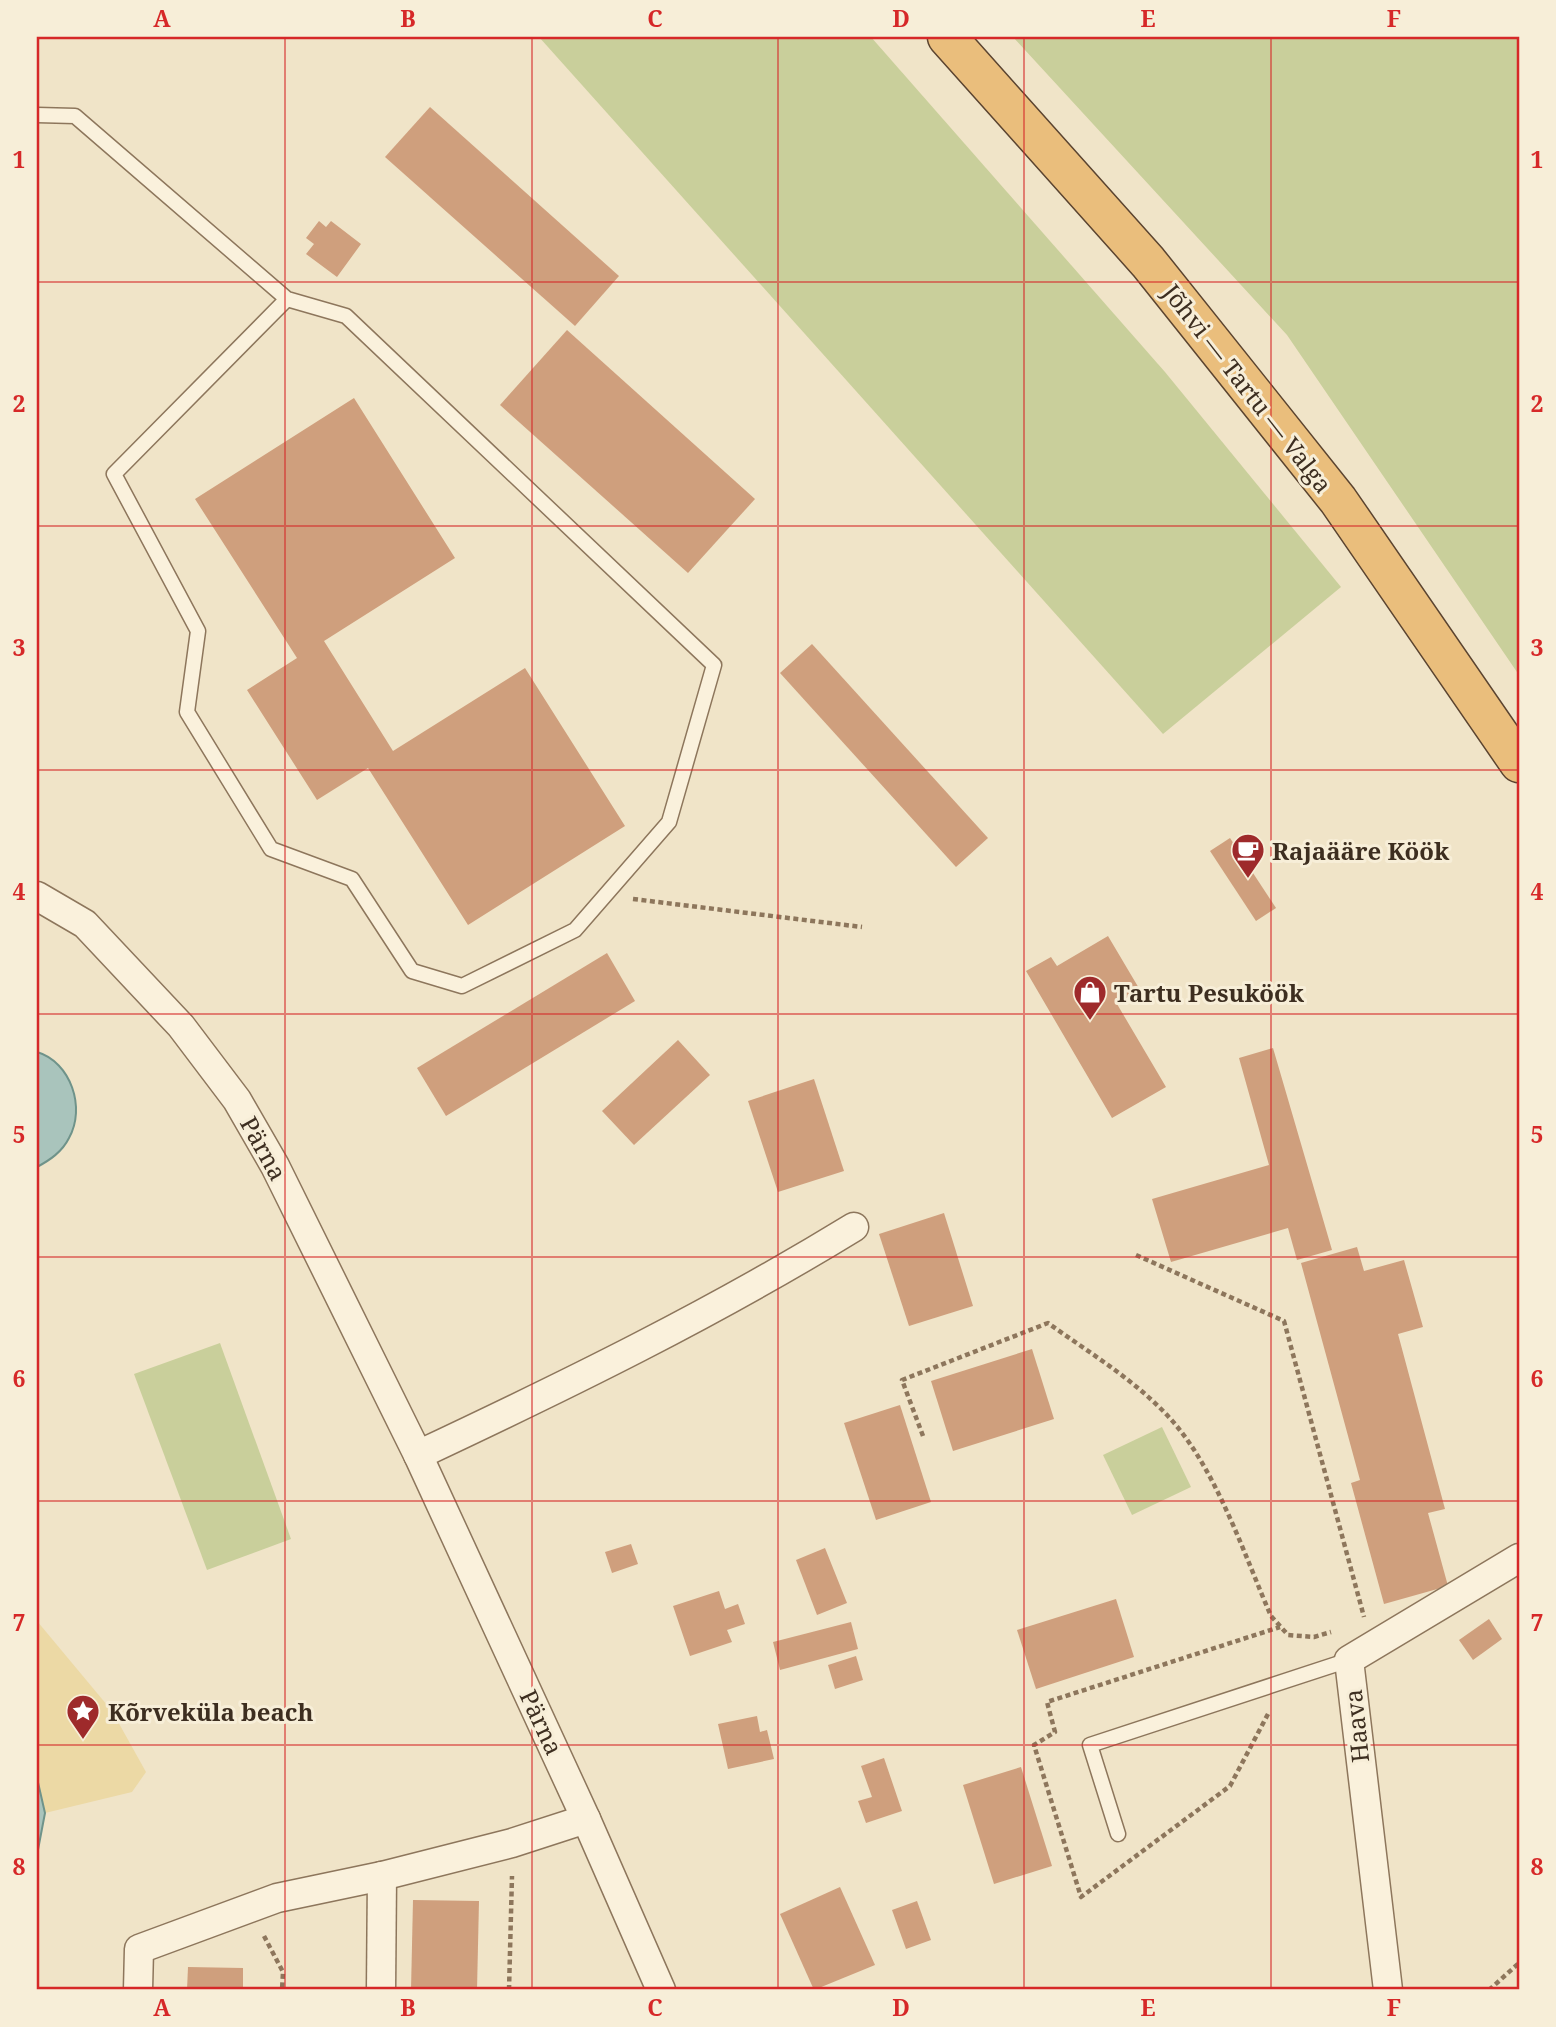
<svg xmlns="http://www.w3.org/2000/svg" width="1556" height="2027" font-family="'Noto Serif',serif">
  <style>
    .green { fill: #c9cf9b }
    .sand { fill: #ecd9a5 }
    .water { fill: #a9c4bc; stroke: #6f938a; stroke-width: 2 }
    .building { fill: #cf9f7d }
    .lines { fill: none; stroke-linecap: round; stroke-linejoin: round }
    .service-casing { stroke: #8d765c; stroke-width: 17 }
    .minor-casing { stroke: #8d765c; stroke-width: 31 }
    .trunk-casing { stroke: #5b4430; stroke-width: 41 }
    .path { stroke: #8d765c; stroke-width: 4.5; stroke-dasharray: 5 3.5; stroke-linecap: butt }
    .service { stroke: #faf1dc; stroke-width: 14 }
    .minor { stroke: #faf1dc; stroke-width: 28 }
    .trunk { stroke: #eabe7c; stroke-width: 38 }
    .grid { fill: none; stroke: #d62828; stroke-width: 2; stroke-opacity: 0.55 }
    .labels { text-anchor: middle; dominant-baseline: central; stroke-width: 6; stroke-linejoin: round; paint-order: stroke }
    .street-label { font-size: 24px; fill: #3d2e20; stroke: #f7eed8 }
    .poi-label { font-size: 24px; font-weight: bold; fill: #3d2e20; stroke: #f7eed8; text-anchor: start }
    .neatline { fill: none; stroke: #d62828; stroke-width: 2.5 }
    .grid-label { font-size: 23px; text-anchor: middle; font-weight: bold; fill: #d62828 }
  </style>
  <rect width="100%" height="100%" fill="#f0e4c8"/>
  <!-- green -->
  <g class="green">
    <path d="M 539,37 L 871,37 L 1165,372 L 1341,587 L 1163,734 Z"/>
    <path d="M 1013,37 L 1519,37 L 1519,675 L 1287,335 Z"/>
    <path d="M 220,1343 L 291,1539 L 207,1570 L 134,1374 Z"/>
    <path d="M 1162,1427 L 1191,1487 L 1132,1515 L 1103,1455 Z"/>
  </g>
  <!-- sand -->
  <path class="sand" d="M 37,1621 L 112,1711 L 146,1772 L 132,1792 L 45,1813 L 37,1778 Z"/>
  <!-- water -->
  <g class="water">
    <path d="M 37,1052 C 71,1062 86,1108 69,1138 C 62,1152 50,1160 37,1167 Z"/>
    <path d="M 37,1778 L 45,1813 L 37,1855 Z"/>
  </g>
  <!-- building -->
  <g class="building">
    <path d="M 430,107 L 619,276 L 575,326 L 385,157 Z"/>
    <path d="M 319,221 L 326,227 L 331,221 L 361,244 L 337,277 L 306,254 L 314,244 L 306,238 Z"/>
    <path d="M 567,330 L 755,499 L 688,573 L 500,405 Z"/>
    <path d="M 354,398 L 455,558 L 324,641 L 393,751 L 525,668 L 625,826 L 468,925 L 368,768 L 317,800 L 247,690 L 297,658 L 195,499 Z"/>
    <path d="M 812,644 L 988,838 L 956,867 L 780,673 Z"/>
    <path d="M 1230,838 L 1276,908 L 1256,921 L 1210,851 Z"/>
    <path d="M 1108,936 L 1140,990 L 1117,1004 L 1166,1087 L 1112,1118 L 1026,971 L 1051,957 L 1057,966 Z"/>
    <path d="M 607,953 L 635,1001 L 446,1116 L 417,1068 Z"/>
    <path d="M 678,1040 L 710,1075 L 634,1145 L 602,1111 Z"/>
    <path d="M 1273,1048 L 1332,1250 L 1297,1260 L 1288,1228 L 1171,1262 L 1152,1199 L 1269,1165 L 1239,1058 Z"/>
    <path d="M 814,1079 L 844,1171 L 778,1192 L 748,1101 Z"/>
    <path d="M 944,1213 L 973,1306 L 909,1326 L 879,1234 Z"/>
    <path d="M 1357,1247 L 1364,1271 L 1404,1260 L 1423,1327 L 1398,1334 L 1445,1509 L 1428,1513 L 1448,1586 L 1384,1604 L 1351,1483 L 1360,1480 L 1301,1263 Z"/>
    <path d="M 1032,1349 L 1054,1419 L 953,1451 L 931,1381 Z"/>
    <path d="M 900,1405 L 931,1502 L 876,1520 L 844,1423 Z"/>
    <path d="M 631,1544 L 638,1564 L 612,1573 L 605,1552 Z"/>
    <path d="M 825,1548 L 847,1603 L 817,1615 L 796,1560 Z"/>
    <path d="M 719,1591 L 725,1609 L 738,1604 L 745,1624 L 727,1630 L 732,1642 L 690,1656 L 673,1606 Z"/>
    <path d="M 1116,1599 L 1134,1657 L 1036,1689 L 1017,1630 Z"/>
    <path d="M 1489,1619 L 1502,1639 L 1473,1660 L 1459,1640 Z"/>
    <path d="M 851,1622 L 858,1649 L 780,1670 L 773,1642 Z"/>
    <path d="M 856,1656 L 863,1680 L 835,1689 L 828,1665 Z"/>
    <path d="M 757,1716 L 760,1732 L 767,1730 L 774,1759 L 728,1769 L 718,1724 Z"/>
    <path d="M 884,1758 L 902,1811 L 866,1823 L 858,1801 L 872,1797 L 861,1766 Z"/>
    <path d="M 1021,1767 L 1052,1866 L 994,1884 L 963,1785 Z"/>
    <path d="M 840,1887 L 875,1965 L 814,1990 L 780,1914 Z"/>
    <path d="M 413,1900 L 479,1901 L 477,1990 L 411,1990 Z"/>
    <path d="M 917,1901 L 931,1940 L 906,1949 L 892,1910 Z"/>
    <path d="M 188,1967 L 243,1968 L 243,1990 L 187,1990 Z"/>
  </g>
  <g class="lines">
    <defs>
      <g id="service">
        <path d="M 37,115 L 75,116 L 287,299 L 346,316 L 714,665 L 669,822 L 575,930 L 462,986 L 412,971 L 352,879 L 271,849 L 187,712 L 198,631 L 114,474 L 287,299"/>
        <path d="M 1118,1834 L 1090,1745 L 1349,1660"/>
      </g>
      <g id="minor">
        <path d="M 37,896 L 85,924 L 181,1026 L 237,1100 L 275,1166 L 418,1455 L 586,1819 L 661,1990"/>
        <path d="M 418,1455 C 569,1384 712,1314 854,1227"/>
        <path d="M 138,1990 L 139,1949 L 277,1898 L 382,1876 L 512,1843 L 586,1819"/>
        <path d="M 381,1990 L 382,1876"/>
        <path d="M 1388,1990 L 1349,1660 L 1519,1558"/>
      </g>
      <path id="trunk" d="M 947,37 L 1148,262 L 1338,500 L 1519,763"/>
    </defs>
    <!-- service casing -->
    <use href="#service" class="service-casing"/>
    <!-- minor casing -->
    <use href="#minor" class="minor-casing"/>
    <!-- trunk casing -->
    <use href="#trunk" class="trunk-casing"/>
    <!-- path -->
    <g class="path">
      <path d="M 633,899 L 862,927"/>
      <path d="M 1136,1255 L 1284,1321 L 1364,1617"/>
      <path d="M 923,1436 L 902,1380 L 1048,1323 C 1091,1354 1140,1383 1175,1424 C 1218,1475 1244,1554 1271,1616 L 1288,1635 L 1314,1637 L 1331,1632"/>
      <path d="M 1268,1714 L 1230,1786 L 1081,1897 L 1034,1745 L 1055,1732 L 1047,1702 L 1280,1627"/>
      <path d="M 264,1936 L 283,1972 L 282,1990"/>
      <path d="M 509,1990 L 512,1876"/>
      <path d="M 1489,1990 L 1519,1963"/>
    </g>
    <!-- service -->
    <use href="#service" class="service"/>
    <!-- minor -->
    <use href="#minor" class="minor"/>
    <!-- trunk -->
    <use href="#trunk" class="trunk"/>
  </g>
  <!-- grid -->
  <path class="grid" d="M 285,37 L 285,1990M 532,37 L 532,1990M 778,37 L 778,1990M 1024,37 L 1024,1990M 1271,37 L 1271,1990M 37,282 L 1519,282M 37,526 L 1519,526M 37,770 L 1519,770M 37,1014 L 1519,1014M 37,1257 L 1519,1257M 37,1501 L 1519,1501M 37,1745 L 1519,1745"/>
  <!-- icons -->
  <defs>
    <symbol id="cafe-pin" viewBox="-11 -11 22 30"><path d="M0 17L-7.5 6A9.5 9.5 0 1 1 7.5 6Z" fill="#9e2a2b" stroke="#f7eed8"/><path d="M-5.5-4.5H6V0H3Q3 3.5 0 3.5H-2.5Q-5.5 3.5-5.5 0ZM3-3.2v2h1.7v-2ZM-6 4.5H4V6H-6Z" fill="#fff"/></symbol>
    <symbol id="shop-pin" viewBox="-11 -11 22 30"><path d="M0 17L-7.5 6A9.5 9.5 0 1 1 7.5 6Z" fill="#9e2a2b" stroke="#f7eed8"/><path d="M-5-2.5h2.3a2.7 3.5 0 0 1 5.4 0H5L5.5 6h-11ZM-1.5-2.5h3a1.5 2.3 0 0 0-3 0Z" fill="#fff"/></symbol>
    <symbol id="sight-pin" viewBox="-11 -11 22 30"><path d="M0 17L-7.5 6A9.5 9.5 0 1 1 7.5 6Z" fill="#9e2a2b" stroke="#f7eed8"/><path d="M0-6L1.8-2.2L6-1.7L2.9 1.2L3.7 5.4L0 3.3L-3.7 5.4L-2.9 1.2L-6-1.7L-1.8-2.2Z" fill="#fff"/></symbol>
  </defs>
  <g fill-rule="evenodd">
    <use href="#cafe-pin" x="1229" y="831" width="38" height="52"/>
    <use href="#shop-pin" x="1071" y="973" width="38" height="52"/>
    <use href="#sight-pin" x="64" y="1692" width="38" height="52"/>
  </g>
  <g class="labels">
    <!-- street labels -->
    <g class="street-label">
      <text transform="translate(1248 388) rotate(52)">Jõhvi — Tartu — Valga</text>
      <text transform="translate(264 1148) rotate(61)">Pärna</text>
      <text transform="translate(542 1722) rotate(65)">Pärna</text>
      <text transform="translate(1356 1726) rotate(-96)">Haava</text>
    </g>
    <!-- poi labels -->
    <g class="poi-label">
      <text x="1272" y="850">Rajaääre Köök</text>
      <text x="1114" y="992">Tartu Pesuköök</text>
      <text x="108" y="1711">Kõrveküla beach</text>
    </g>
  </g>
  <!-- border -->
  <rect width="1556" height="2027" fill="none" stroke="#f7eed8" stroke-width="77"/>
  <rect x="38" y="38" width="1480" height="1950" class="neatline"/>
  <g class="grid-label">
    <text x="162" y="27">A</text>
    <text x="408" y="27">B</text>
    <text x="655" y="27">C</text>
    <text x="901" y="27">D</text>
    <text x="1148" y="27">E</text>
    <text x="1394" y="27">F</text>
    <text x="19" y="168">1</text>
    <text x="1537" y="168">1</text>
    <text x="19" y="412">2</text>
    <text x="1537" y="412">2</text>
    <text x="19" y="656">3</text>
    <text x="1537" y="656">3</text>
    <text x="19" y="900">4</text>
    <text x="1537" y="900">4</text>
    <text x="19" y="1143">5</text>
    <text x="1537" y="1143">5</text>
    <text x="19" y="1387">6</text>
    <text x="1537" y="1387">6</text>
    <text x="19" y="1631">7</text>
    <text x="1537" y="1631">7</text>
    <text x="19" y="1875">8</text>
    <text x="1537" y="1875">8</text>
    <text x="162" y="2016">A</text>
    <text x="408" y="2016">B</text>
    <text x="655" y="2016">C</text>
    <text x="901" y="2016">D</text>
    <text x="1148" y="2016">E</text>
    <text x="1394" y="2016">F</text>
  </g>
</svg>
